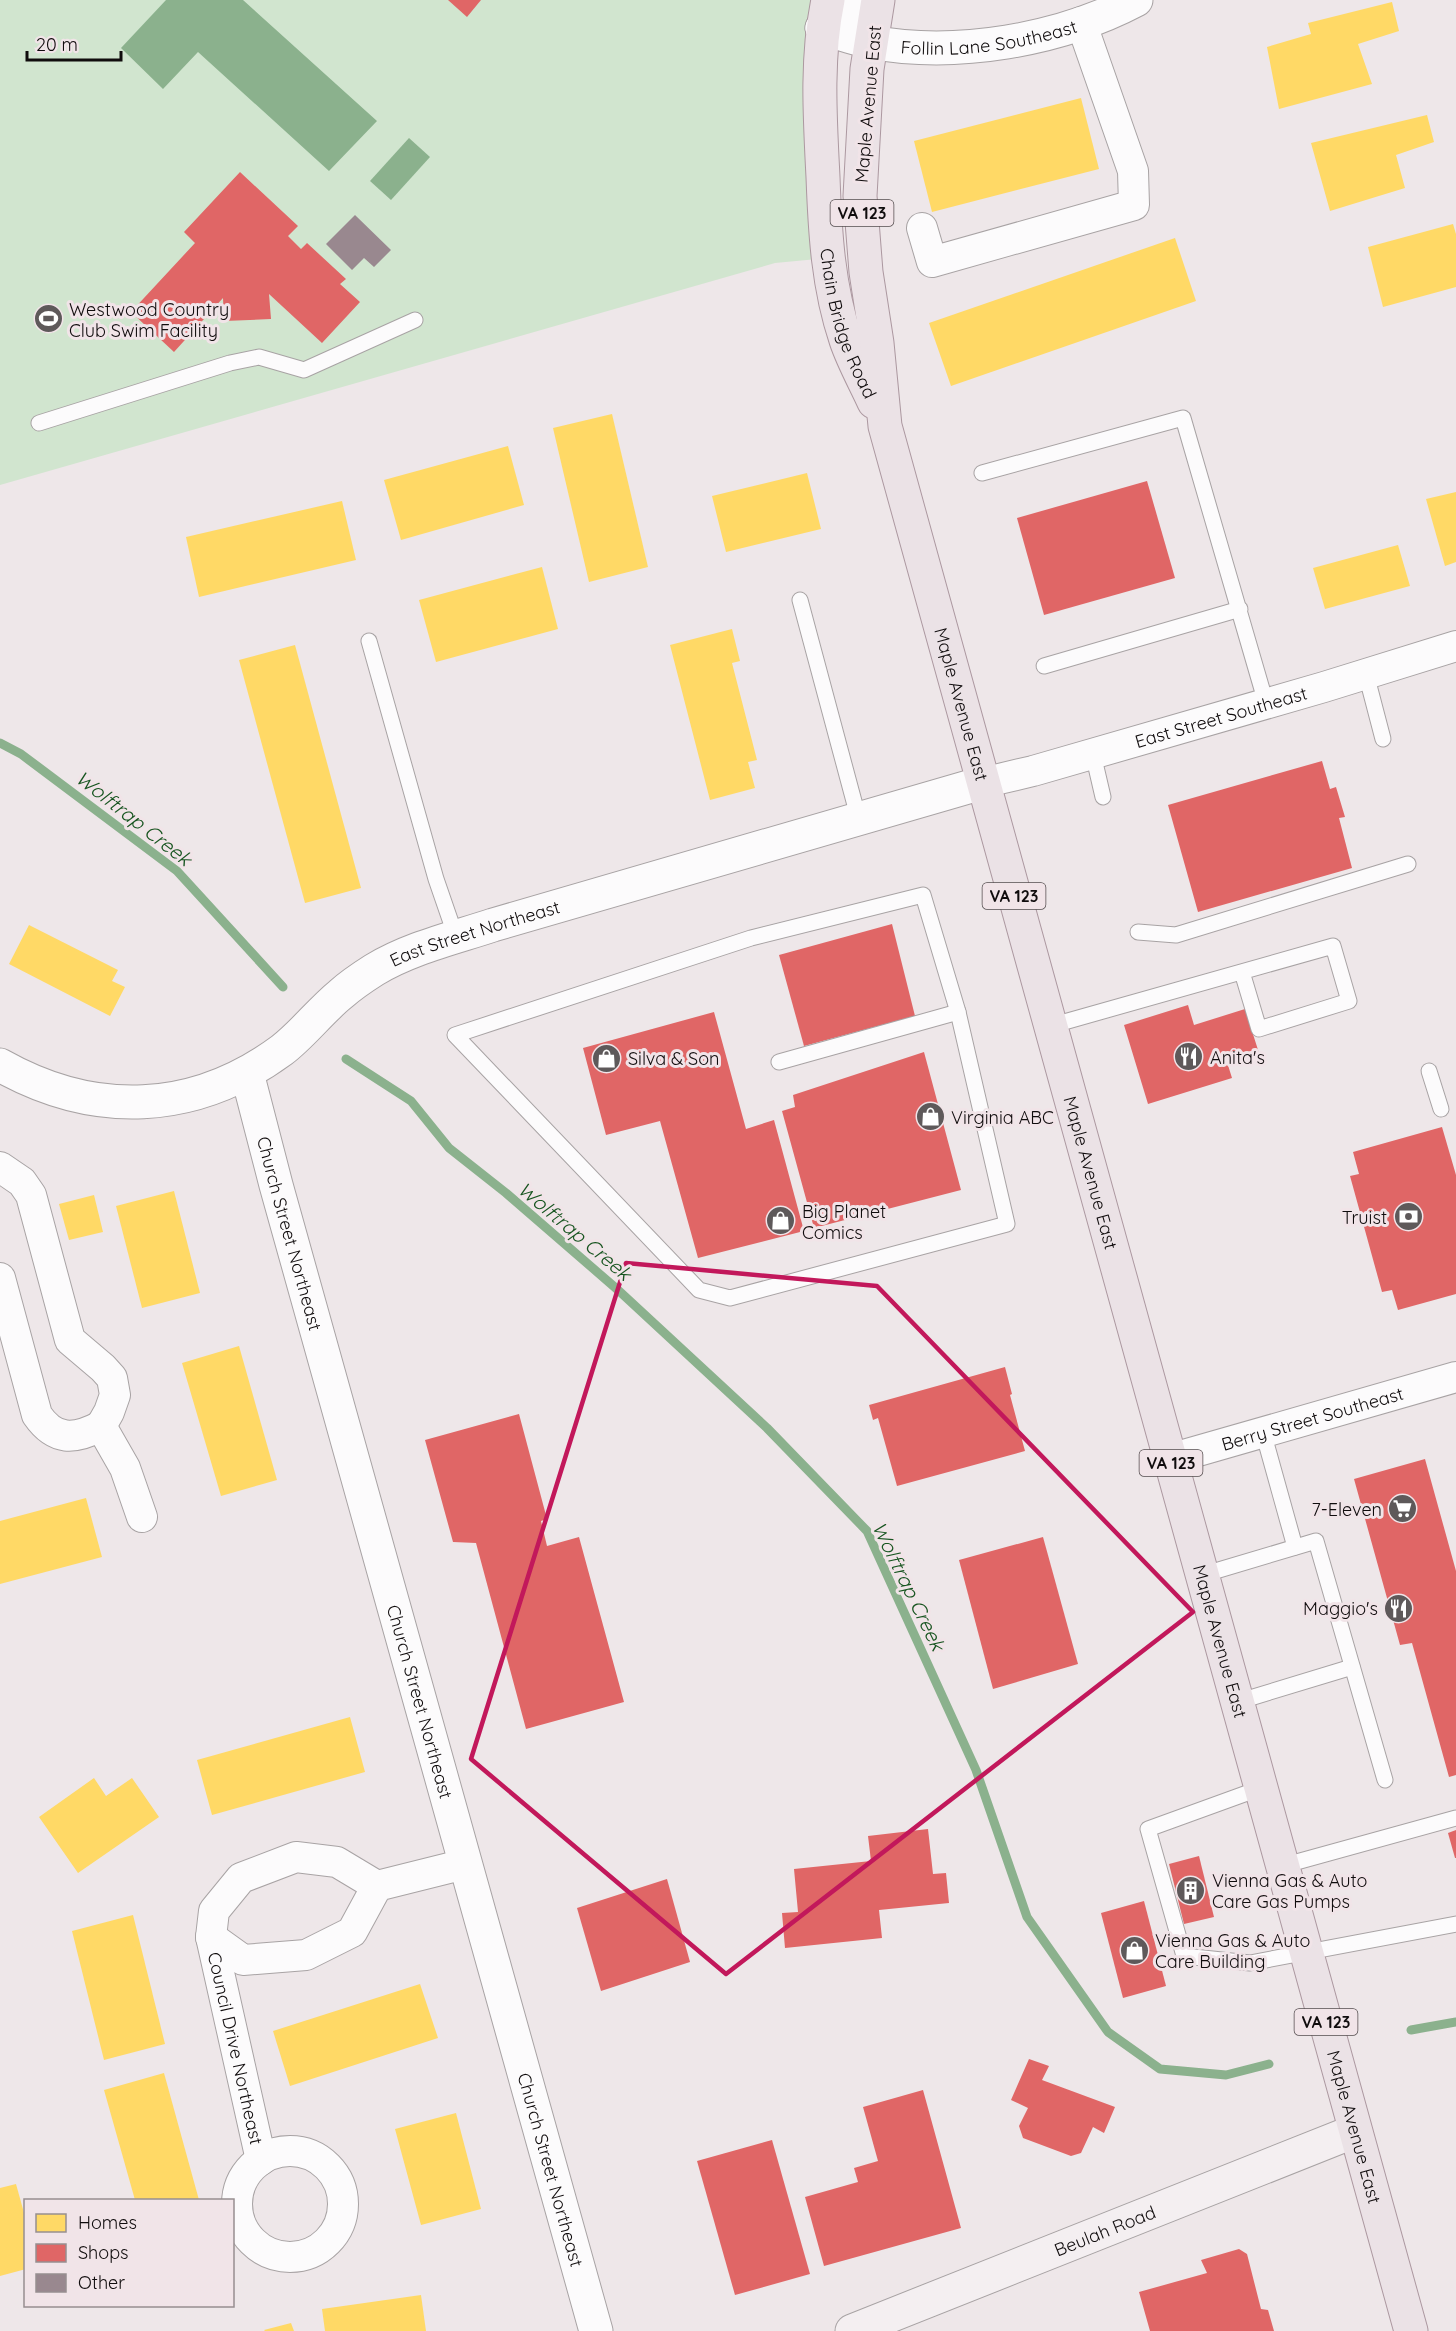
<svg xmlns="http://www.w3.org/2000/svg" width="1456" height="2331" font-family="Quicksand,sans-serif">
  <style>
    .green { fill: #d1e5cf }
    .water { fill: #8bb18d }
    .homes { fill: #ffd966 }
    .shops { fill: #e06666 }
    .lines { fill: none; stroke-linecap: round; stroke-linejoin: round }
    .stream { stroke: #8bb18d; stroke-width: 9 }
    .building { fill: #99888f }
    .service-casing { stroke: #a8a3a4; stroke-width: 17 }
    .minor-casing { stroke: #a8a3a4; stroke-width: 32 }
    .tertiary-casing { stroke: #a8a3a4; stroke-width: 35 }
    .secondary-casing { stroke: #a8a3a4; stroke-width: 35 }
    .primary-casing { stroke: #ac98a0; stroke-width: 35 }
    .service { stroke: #fcfbfc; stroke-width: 15 }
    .minor { stroke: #fcfbfc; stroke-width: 30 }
    .tertiary { stroke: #fcfbfc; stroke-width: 33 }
    .secondary { stroke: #f4eff1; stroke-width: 33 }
    .primary { stroke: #ebe2e6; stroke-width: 33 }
    .marked { fill: none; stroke: #c2185b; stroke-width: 4.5; stroke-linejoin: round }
    .labels { text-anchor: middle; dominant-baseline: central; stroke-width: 6; stroke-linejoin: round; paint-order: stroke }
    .shield { fill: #f1e4e8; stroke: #544d4f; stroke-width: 1.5 }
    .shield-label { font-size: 16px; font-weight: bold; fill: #100c0d }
    .street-label { font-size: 18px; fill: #100c0d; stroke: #f1e4e8 }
    .poi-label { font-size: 18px; fill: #100c0d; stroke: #f1e4e8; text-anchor: start }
    .water-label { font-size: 20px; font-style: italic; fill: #175520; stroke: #f1e4e8 }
  </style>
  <rect width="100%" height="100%" fill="#eee7e9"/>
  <!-- green -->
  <path class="green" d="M 0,0 L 829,0 L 828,258 L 775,263 L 0,485 Z"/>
  <!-- water -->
  <g class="water">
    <path d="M 166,0 L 243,0 L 377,121 L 329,171 L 198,52 L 163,89 L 121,48 Z"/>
    <path d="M 409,138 L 430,157 L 391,200 L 370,181 Z"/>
  </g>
  <!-- homes -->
  <g class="homes">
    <path d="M 1392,2 L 1399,31 L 1358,44 L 1372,84 L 1279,109 L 1267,47 L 1311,34 L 1308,23 Z"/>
    <path d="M 1081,98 L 1099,169 L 932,212 L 914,141 Z"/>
    <path d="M 1427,115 L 1434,142 L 1396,155 L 1405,188 L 1330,211 L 1311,143 Z"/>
    <path d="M 1453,224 L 1456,234 L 1456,287 L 1383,307 L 1368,247 Z"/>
    <path d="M 1175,238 L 1196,301 L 951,386 L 929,323 Z"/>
    <path d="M 612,414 L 648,567 L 589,582 L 553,428 Z"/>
    <path d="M 508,446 L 524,505 L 401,540 L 384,480 Z"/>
    <path d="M 807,473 L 821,529 L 726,552 L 712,496 Z"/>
    <path d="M 1456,492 L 1456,562 L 1445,566 L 1426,499 Z"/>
    <path d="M 342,501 L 356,560 L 199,597 L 186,537 Z"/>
    <path d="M 1398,545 L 1410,586 L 1325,609 L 1313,568 Z"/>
    <path d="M 542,567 L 558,629 L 436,662 L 419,600 Z"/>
    <path d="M 732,629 L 740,661 L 732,663 L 757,760 L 748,762 L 755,788 L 710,800 L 670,645 Z"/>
    <path d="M 295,645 L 361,888 L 305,903 L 239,660 Z"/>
    <path d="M 29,925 L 118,970 L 112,981 L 125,987 L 110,1016 L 9,964 Z"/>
    <path d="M 174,1191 L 200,1293 L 142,1308 L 116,1206 Z"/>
    <path d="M 94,1195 L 103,1232 L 69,1240 L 59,1204 Z"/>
    <path d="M 239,1346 L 277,1480 L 221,1496 L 182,1363 Z"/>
    <path d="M 86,1498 L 102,1557 L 0,1584 L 0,1521 Z"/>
    <path d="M 350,1717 L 365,1772 L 212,1815 L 197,1760 Z"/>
    <path d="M 94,1778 L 106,1796 L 132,1778 L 159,1817 L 78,1873 L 39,1817 Z"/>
    <path d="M 133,1915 L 165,2044 L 104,2060 L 72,1931 Z"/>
    <path d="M 420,1984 L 438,2038 L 290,2086 L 273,2031 Z"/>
    <path d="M 164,2073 L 199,2200 L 135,2200 L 104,2090 Z"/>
    <path d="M 456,2113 L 481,2209 L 421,2225 L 395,2129 Z"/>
    <path d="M 16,2184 L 26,2220 L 26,2269 L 0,2276 L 0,2188 Z"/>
    <path d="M 421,2295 L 426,2331 L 325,2331 L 322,2309 Z"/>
    <path d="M 291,2323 L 294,2331 L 265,2331 L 264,2330 Z"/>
  </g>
  <!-- shops -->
  <g class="shops">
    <path d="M 448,0 L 481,0 L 467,17 Z"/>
    <path d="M 240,172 L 298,226 L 288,236 L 301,249 L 307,243 L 346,279 L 340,284 L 360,302 L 322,343 L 269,294 L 271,319 L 224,321 L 223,298 L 174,352 L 131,312 L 195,243 L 184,232 Z"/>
    <path d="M 1147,481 L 1175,578 L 1044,615 L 1017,518 Z"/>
    <path d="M 1322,761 L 1330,789 L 1336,787 L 1345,817 L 1339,818 L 1352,868 L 1198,912 L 1168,805 Z"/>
    <path d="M 892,924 L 915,1016 L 804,1046 L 779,955 Z"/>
    <path d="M 1188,1005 L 1194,1025 L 1245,1009 L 1259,1053 L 1227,1062 L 1232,1078 L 1148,1104 L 1124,1025 Z"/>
    <path d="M 714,1012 L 746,1129 L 774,1120 L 804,1231 L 698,1258 L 660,1121 L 606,1135 L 583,1048 Z"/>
    <path d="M 924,1052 L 961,1190 L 814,1228 L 782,1111 L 795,1107 L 793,1095 Z"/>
    <path d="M 1442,1127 L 1456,1175 L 1456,1294 L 1398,1310 L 1392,1290 L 1382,1292 L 1350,1176 L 1359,1174 L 1353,1152 Z"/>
    <path d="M 1005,1367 L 1012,1394 L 1010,1395 L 1025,1451 L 897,1486 L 878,1418 L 873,1420 L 869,1405 Z"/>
    <path d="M 519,1414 L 547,1519 L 541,1521 L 547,1546 L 579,1537 L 624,1702 L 526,1729 L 476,1543 L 453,1542 L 425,1440 Z"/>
    <path d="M 1425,1459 L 1456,1571 L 1456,1775 L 1449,1777 L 1412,1643 L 1400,1645 L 1354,1479 Z"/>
    <path d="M 1043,1537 L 1078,1664 L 993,1689 L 959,1560 Z"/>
    <path d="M 928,1829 L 933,1874 L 946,1873 L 949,1903 L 879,1910 L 882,1938 L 785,1948 L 782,1913 L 798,1912 L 794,1869 L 871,1861 L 868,1836 Z"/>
    <path d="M 1456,1830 L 1456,1858 L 1455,1858 L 1448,1833 Z"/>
    <path d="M 1199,1856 L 1214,1917 L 1184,1924 L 1169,1864 Z"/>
    <path d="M 667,1879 L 690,1962 L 601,1991 L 577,1908 Z"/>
    <path d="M 1144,1901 L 1166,1986 L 1123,1998 L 1101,1913 Z"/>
    <path d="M 1029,2059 L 1049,2066 L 1042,2080 L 1115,2107 L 1104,2133 L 1093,2127 L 1081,2153 L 1071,2156 L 1023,2138 L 1019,2126 L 1028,2108 L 1011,2100 Z"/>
    <path d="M 923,2090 L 961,2228 L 824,2266 L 805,2197 L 858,2182 L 854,2168 L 878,2161 L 863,2107 Z"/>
    <path d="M 772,2140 L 810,2274 L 735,2295 L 697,2161 Z"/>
    <path d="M 1239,2249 L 1247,2254 L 1261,2309 L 1268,2310 L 1274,2331 L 1150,2331 L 1139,2292 L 1207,2273 L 1201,2260 Z"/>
  </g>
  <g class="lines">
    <!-- stream -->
    <g class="stream">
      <path d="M 0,743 L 21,754 L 177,871 L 283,987"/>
      <path d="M 346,1059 L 411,1101 L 449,1148 L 506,1193 L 618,1290 L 767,1428 L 867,1531 L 976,1770 L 1027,1917 L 1108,2032 L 1160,2069 L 1226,2075 L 1269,2064"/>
      <path d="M 1411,2030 L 1456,2022"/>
    </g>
  </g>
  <!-- building -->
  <path class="building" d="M 355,215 L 391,250 L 374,267 L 364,258 L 352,270 L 326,244 Z"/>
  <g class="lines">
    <defs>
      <g id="service">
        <path d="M 39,423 L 230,363 L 259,357 L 304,370 L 415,320"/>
        <path d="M 982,473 L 1183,418 L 1266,703"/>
        <path d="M 800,600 L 859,820"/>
        <path d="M 369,641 L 436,879 L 456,937"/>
        <path d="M 1044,666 L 1240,609"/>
        <path d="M 1366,674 L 1383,739"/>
        <path d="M 1093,754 L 1103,797"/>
        <path d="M 923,895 L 958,1012 L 1007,1224 L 730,1298 L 699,1290 L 455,1035 L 751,938 Z"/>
        <path d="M 1138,932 L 1176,935 L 1408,864"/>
        <path d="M 1050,1026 L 1333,946 L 1349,1001 L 1259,1029 L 1242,972"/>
        <path d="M 779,1062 L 958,1012"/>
        <path d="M 1429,1071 L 1441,1109"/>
        <path d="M 1263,1432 L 1295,1547"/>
        <path d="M 1202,1575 L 1316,1541 L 1385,1780"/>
        <path d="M 1237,1702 L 1352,1667"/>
        <path d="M 1261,1788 L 1148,1829 L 1184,1956 L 1250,1963 L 1456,1924"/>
        <path d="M 1282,1866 L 1456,1818"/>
      </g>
      <g id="minor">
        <path d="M 922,228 L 932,262 L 1134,205 L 1133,171 L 1081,22"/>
        <path id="s1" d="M 982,783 L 1033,771 L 1324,687 L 1456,646"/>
        <path d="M 0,1167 L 22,1182 L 31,1195 L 70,1340 L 103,1368 L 112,1378 L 115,1395 L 109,1412 L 101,1426"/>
        <path d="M 0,1278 L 37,1415 C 55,1441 74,1440 101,1426"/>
        <path d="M 101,1426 L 125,1468 L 142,1517"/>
        <path id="s2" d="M 1170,1459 L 1456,1377"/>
        <path d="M 377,1886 L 352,1932 L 306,1955 L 243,1960 L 211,1937 L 214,1911 L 241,1878 L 296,1857 L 337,1862 L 377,1886 L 465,1864"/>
        <path id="s3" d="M 211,1937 L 261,2160"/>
        <circle cx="290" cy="2204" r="53"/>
      </g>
      <g id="tertiary">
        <path id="s4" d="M 822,28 C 838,33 855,39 871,42 C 956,58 1060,40 1136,0"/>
        <path d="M 822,28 L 871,0"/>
        <path id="s5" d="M 0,1065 C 94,1118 194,1115 282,1050 C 303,1034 320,1011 341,994 C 351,985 363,977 374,970 C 410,948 454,938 493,925 L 982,783"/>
        <path id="s6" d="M 247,1073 L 276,1185 L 596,2331"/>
      </g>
      <g id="secondary">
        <path id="s7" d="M 852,2331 L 1355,2131"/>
      </g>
      <g id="primary">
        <path id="s8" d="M 828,0 C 816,58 820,118 823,177 C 825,232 828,287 846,340 C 853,361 865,382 874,402"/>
        <path id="s9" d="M 878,0 L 867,69 L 860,196 L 866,272 L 877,343 L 885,426 L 1411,2331"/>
      </g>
    </defs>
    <!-- service casing -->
    <use href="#service" class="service-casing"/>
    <!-- minor casing -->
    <use href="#minor" class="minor-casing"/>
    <!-- tertiary casing -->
    <use href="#tertiary" class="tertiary-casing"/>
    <!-- secondary casing -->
    <use href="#secondary" class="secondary-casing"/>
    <!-- primary casing -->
    <use href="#primary" class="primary-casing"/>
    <!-- service -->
    <use href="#service" class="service"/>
    <!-- minor -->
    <use href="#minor" class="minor"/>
    <!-- tertiary -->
    <use href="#tertiary" class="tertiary"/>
    <!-- secondary -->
    <use href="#secondary" class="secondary"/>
    <!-- primary -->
    <use href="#primary" class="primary"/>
  </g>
  <!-- marked area -->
  <path class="marked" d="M 626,1263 L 877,1286 L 1193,1612 L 726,1974 L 471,1759 Z"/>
  <!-- icons -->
  <defs>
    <symbol id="stadium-disc" viewBox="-11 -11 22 22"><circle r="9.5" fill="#5e595a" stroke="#f1e4e8"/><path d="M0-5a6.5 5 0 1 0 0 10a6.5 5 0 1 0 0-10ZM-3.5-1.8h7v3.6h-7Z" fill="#fff"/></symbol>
    <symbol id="restaurant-disc" viewBox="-11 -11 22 22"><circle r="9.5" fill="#5e595a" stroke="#f1e4e8"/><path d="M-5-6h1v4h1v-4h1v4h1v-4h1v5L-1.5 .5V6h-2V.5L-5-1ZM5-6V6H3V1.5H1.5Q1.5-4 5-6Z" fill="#fff"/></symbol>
    <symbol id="shop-disc" viewBox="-11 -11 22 22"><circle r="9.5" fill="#5e595a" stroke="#f1e4e8"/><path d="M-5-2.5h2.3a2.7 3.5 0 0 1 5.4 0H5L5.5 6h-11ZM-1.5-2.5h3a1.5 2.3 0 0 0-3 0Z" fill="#fff"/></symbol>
    <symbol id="bank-disc" viewBox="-11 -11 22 22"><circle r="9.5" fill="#5e595a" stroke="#f1e4e8"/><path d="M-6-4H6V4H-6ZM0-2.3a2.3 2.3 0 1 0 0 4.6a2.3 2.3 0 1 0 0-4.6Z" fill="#fff"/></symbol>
    <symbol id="supermarket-disc" viewBox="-11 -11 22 22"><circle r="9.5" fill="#5e595a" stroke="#f1e4e8"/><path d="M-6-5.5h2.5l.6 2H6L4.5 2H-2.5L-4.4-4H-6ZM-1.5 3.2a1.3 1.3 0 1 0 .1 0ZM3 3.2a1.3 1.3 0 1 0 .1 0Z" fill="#fff"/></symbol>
    <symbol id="building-disc" viewBox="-11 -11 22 22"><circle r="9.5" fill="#5e595a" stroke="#f1e4e8"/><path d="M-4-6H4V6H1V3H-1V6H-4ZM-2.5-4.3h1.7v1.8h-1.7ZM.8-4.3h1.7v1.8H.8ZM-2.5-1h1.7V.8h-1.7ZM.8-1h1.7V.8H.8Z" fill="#fff"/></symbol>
  </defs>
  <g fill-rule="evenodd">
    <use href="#stadium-disc" x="32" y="302" width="33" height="33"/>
    <use href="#restaurant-disc" x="1172" y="1040" width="33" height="33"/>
    <use href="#shop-disc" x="590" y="1042" width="33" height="33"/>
    <use href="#shop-disc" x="914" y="1100" width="33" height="33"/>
    <use href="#bank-disc" x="1392" y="1200" width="33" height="33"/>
    <use href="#shop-disc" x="764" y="1204" width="33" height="33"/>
    <use href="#supermarket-disc" x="1386" y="1492" width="33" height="33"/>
    <use href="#restaurant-disc" x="1382" y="1592" width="33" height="33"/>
    <use href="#building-disc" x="1174" y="1874" width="33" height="33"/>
    <use href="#shop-disc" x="1118" y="1934" width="33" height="33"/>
  </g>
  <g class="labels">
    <!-- shield labels -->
    <g class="shield">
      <rect x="830.5" y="200" width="63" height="26" rx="4.5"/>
      <rect x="982.5" y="883" width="63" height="26" rx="4.5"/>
      <rect x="1139.5" y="1450" width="63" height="26" rx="4.5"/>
      <rect x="1294.5" y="2009" width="63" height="26" rx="4.5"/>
    </g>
    <g class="shield-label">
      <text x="862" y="213">VA 123</text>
      <text x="1014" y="896">VA 123</text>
      <text x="1171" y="1463">VA 123</text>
      <text x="1326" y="2022">VA 123</text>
    </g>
    <!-- street labels -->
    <g class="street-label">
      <text stroke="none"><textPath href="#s4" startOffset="170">Follin Lane Southeast</textPath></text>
      <text transform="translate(868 104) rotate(-85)">Maple Avenue East</text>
      <text stroke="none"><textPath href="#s8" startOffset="327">Chain Bridge Road</textPath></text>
      <text stroke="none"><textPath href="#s9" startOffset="717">Maple Avenue East</textPath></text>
      <text stroke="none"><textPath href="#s1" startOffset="248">East Street Southeast</textPath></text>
      <text stroke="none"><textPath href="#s5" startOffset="530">East Street Northeast</textPath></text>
      <text stroke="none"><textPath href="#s9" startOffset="1203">Maple Avenue East</textPath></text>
      <text stroke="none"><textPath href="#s6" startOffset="166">Church Street Northeast</textPath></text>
      <text stroke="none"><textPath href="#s2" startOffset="148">Berry Street Southeast</textPath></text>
      <text stroke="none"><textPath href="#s9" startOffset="1689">Maple Avenue East</textPath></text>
      <text stroke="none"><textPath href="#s6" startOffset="652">Church Street Northeast</textPath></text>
      <text stroke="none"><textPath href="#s3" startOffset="114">Council Drive Northeast</textPath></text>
      <text stroke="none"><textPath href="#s9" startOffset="2193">Maple Avenue East</textPath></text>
      <text stroke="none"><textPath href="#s6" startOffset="1138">Church Street Northeast</textPath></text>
      <text stroke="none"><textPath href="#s7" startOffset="272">Beulah Road</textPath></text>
    </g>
    <!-- poi labels -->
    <g class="poi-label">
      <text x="69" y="309">Westwood Country<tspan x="69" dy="21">Club Swim Facility</tspan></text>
      <text x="1210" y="1057">Anita's</text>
      <text x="628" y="1058">Silva &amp; Son</text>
      <text x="951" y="1117">Virginia ABC</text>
      <text x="802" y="1211">Big Planet<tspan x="802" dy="21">Comics</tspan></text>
      <text x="1387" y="1217" text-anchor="end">Truist</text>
      <text x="1382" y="1509" text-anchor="end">7-Eleven</text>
      <text x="1378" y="1608" text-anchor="end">Maggio's</text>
      <text x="1212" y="1880">Vienna Gas &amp; Auto<tspan x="1212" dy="21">Care Gas Pumps</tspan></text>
      <text x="1155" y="1940">Vienna Gas &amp; Auto<tspan x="1155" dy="21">Care Building</tspan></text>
    </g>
    <!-- water labels -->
    <g class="water-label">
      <text transform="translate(134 818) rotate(38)">Wolftrap Creek</text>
      <text transform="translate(575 1231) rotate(40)">Wolftrap Creek</text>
      <text transform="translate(909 1586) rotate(64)">Wolftrap Creek</text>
    </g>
  </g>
  <!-- legend -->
  <rect x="24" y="2199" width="210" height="108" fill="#f1e4e8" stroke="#978e90" stroke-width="1.5"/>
  <rect x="36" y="2214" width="30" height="18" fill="#ffd966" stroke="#978e90" stroke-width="1.5"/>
  <text x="78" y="2229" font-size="18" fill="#100c0d">Homes</text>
  <rect x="36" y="2244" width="30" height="18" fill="#e06666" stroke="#978e90" stroke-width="1.5"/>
  <text x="78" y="2259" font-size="18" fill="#100c0d">Shops</text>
  <rect x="36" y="2274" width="30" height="18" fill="#99888f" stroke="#978e90" stroke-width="1.5"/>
  <text x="78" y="2289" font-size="18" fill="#100c0d">Other</text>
  <!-- scale -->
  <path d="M27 51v9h94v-9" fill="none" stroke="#100c0d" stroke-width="3"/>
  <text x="36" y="51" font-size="18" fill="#100c0d" stroke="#f1e4e8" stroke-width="4.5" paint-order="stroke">20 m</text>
</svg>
